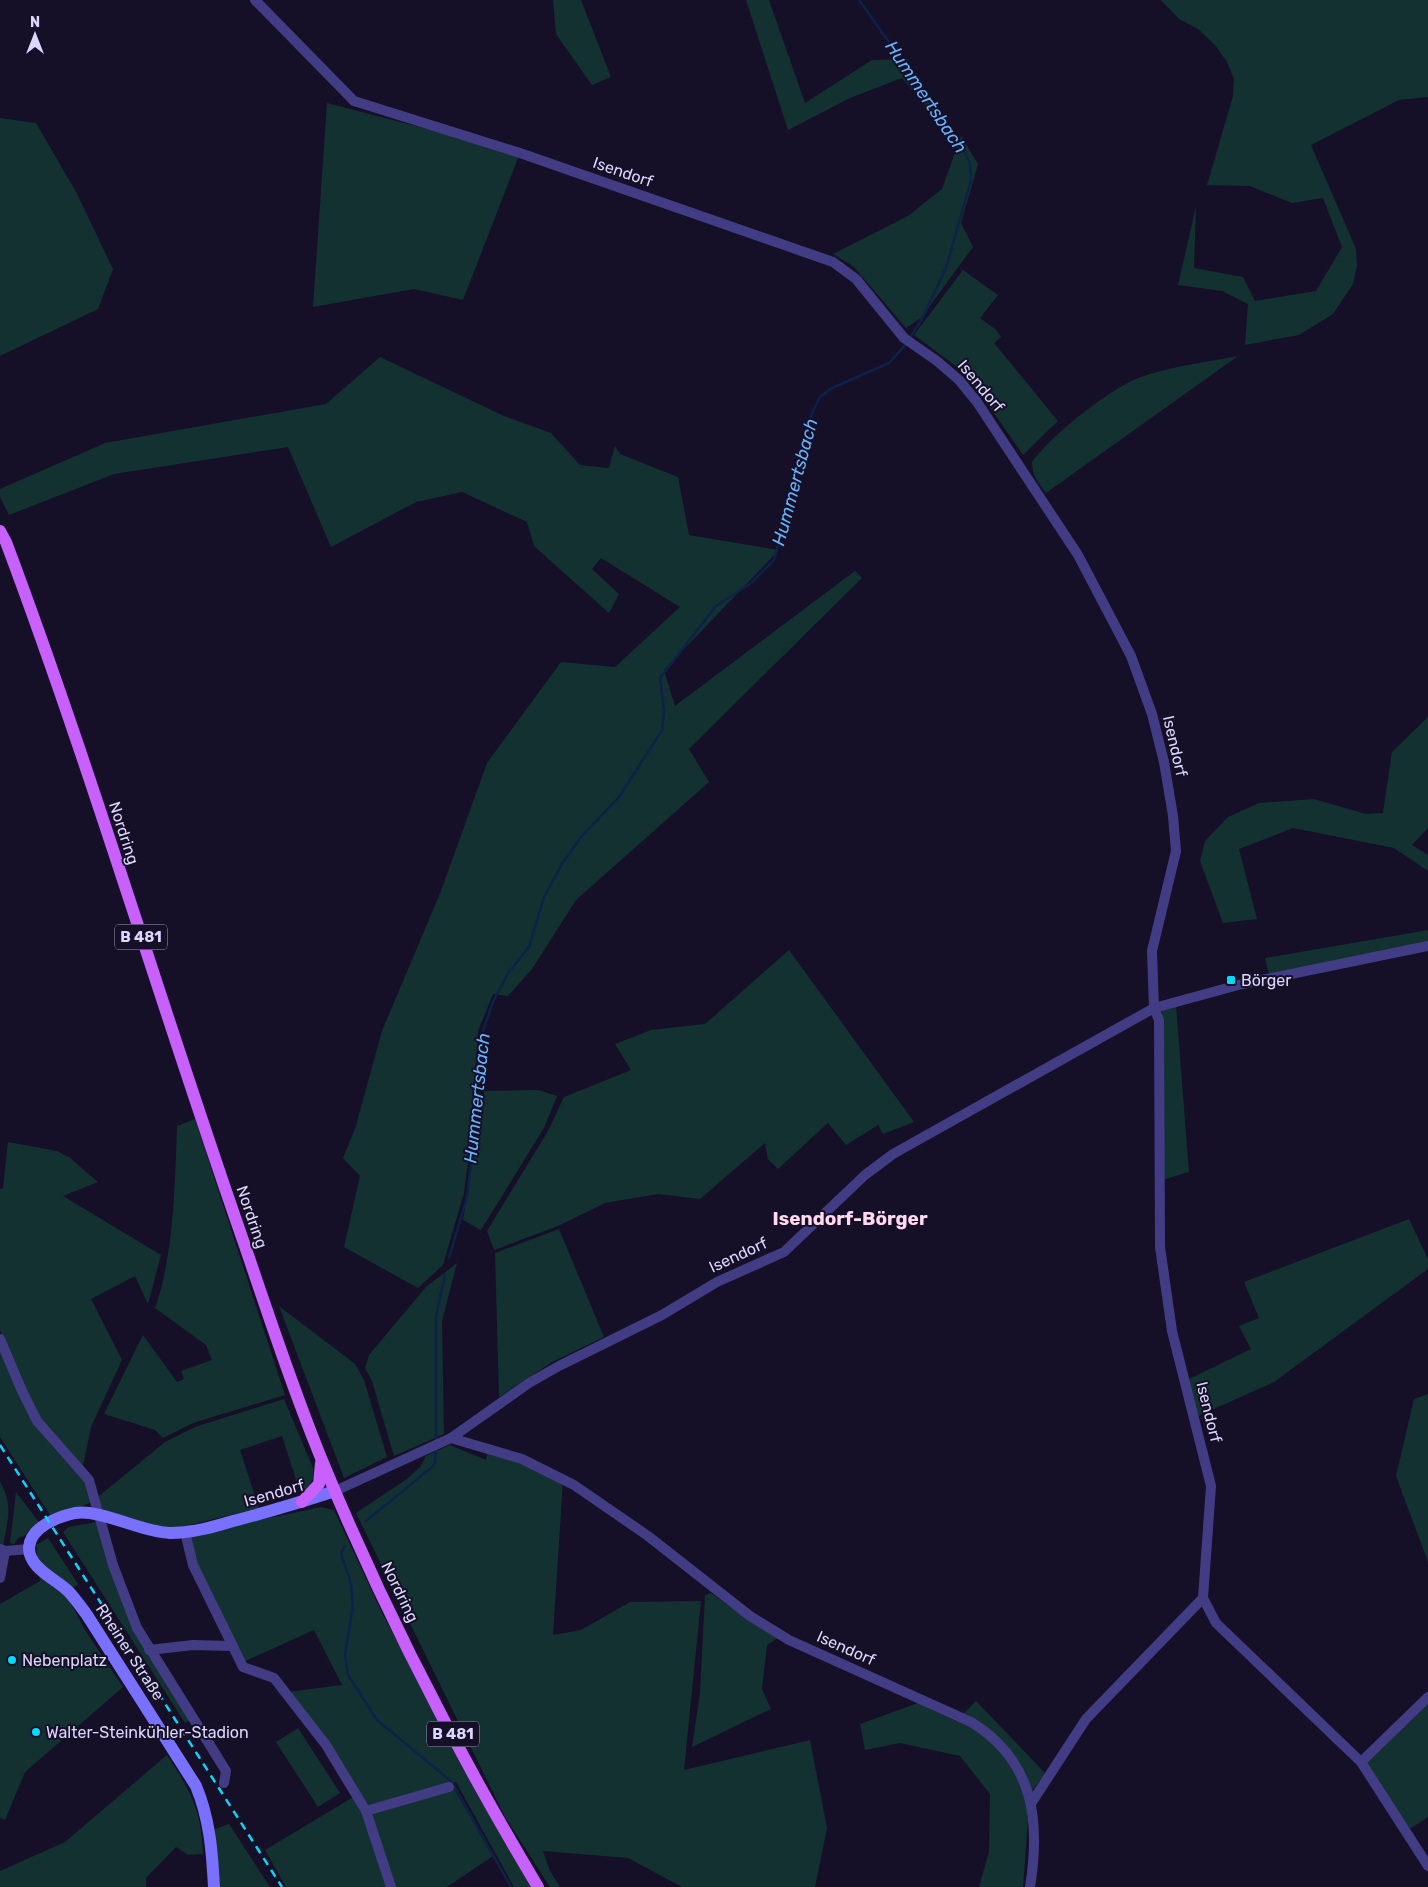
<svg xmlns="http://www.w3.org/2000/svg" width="1428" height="1887" font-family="Rubik,sans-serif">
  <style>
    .green { fill: #133131 }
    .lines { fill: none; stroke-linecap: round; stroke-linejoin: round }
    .stream { stroke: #0d2149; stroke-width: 2.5 }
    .street { stroke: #423c85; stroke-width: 10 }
    .secondary { stroke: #7970fc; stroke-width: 12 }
    .primary { stroke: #c860fc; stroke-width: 12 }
    .rail { stroke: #07d9fa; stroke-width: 2.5; stroke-dasharray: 8 6; stroke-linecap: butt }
    .poi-dot { fill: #07d9fa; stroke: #151027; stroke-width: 2 }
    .labels { text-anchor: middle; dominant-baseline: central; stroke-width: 4; stroke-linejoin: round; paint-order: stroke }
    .shield { fill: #151027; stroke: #a19bbe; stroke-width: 1 }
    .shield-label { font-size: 15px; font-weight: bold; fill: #ddd7fe }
    .street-label { font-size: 16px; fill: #ddd7fe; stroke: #151027 }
    .poi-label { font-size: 16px; fill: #ddd7fe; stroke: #151027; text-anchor: start }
    .water-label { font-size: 18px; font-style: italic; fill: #67b2fc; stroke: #151027 }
    .quarter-label { font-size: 19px; font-weight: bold; fill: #fed9ef; stroke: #151027 }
  </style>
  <rect width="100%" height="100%" fill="#151027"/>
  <!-- green -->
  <g class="green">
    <path d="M 553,0 L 581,0 L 611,77 L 592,85 L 556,34 Z"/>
    <path d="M 746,0 L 769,0 L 805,103 L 872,60 L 907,59 L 957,143 L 902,78 L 850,98 L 788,130 Z"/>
    <path d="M 1161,0 L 1428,0 L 1428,97 L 1399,100 L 1311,145 L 1356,249 L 1357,266 L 1353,284 L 1333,314 L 1299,335 L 1245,345 L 1248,304 L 1222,291 L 1178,285 L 1196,206 L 1194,268 L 1243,277 L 1255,301 L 1316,291 L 1342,247 L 1323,198 L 1292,203 L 1250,186 L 1207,185 L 1233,96 L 1234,79 L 1227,62 L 1215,45 L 1198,29 L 1179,19 Z"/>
    <path d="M 327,103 L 520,153 L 463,300 L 414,289 L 313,307 Z"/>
    <path d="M 0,118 L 36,123 L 76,192 L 113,269 L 98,309 L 0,356 Z"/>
    <path d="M 961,136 L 978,164 L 961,223 L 973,247 L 921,318 L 906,328 L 853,266 L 833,254 L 908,216 L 942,189 Z"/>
    <path d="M 963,270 L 998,295 L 980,318 L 995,329 L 1001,337 L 994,343 L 1058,421 L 1023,455 L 980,393 L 960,369 L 914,335 Z"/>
    <path d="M 1238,356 L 1046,493 C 1038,483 1032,475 1032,462 C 1052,435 1112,386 1144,376 C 1174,366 1207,362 1238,356 Z"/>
    <path d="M 380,357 L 504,416 L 551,433 L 580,465 L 609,468 L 615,446 L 620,454 L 678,477 L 689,535 L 779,550 L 664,670 L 675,706 L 855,571 L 862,578 L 689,749 L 709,782 L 576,900 L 532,969 L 508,996 L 493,994 L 478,1031 L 469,1155 L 464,1193 L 443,1265 L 418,1288 L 344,1247 L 360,1176 L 343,1158 L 355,1129 L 382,1031 L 441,891 L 487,763 L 561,662 L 615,667 L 680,607 L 601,558 L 592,569 L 619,594 L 609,613 L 534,546 L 527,522 L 462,492 L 416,502 L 331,547 L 288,447 L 114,474 L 9,515 L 0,497 L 0,489 L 105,443 L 326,404 Z"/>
    <path d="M 1428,717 L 1428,828 L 1412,845 L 1428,855 L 1428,871 L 1394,848 L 1293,828 L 1239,849 L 1257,919 L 1223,923 L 1200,861 L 1205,841 L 1228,817 L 1259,803 L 1314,799 L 1366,814 L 1383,813 L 1392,752 Z"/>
    <path d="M 1428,930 L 1428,943 L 1269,974 L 1265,958 Z"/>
    <path d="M 789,950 L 914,1122 L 883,1134 L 878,1125 L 846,1145 L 828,1123 L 778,1169 L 768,1159 L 765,1143 L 700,1199 L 658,1194 L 605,1203 L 558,1226 L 494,1250 L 487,1231 L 548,1131 L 564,1097 L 631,1070 L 615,1044 L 651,1030 L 705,1024 Z"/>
    <path d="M 1176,1005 L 1189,1172 L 1162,1180 L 1162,1009 Z"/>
    <path d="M 538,1090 L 557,1096 L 544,1128 L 481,1230 L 463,1220 L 484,1091 Z"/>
    <path d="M 195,1119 L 285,1395 L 193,1423 L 163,1438 L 155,1430 L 104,1414 L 143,1335 L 177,1382 L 184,1379 L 181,1371 L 212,1360 L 206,1345 L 155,1308 C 174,1256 175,1182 177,1126 Z"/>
    <path d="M 8,1142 L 57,1151 L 70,1158 L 98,1182 L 63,1196 L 161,1255 L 148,1304 L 135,1276 L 91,1299 L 122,1360 L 91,1427 L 83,1466 L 39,1420 L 8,1355 L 0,1330 L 0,1189 L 3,1188 Z"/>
    <path d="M 1409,1219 L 1428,1259 L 1428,1269 L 1274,1382 L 1198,1416 L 1189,1379 L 1251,1349 L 1239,1326 L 1259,1318 L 1244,1282 Z"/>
    <path d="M 559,1229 L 604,1337 L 552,1362 L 499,1397 L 495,1253 Z"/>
    <path d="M 457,1263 L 442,1321 L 444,1434 L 394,1456 L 372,1381 L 365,1368 L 369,1355 L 426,1287 Z"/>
    <path d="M 279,1306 L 355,1364 L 364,1380 L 387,1457 L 344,1478 Z"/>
    <path d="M 0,1349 L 34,1424 L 60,1455 L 82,1475 L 88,1487 L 91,1502 C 80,1509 63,1510 50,1515 L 0,1437 Z"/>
    <path d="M 1428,1394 L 1428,1562 L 1396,1476 L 1414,1399 Z"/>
    <path d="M 284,1399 L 313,1468 C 314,1479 312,1487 300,1492 L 282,1436 L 240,1450 L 259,1508 L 181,1527 L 161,1527 L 102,1510 L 99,1496 L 165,1442 L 195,1427 Z"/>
    <path d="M 450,1445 L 486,1460 L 487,1454 L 519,1462 L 563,1481 L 553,1635 L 581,1630 L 630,1602 L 701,1601 L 684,1770 L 810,1740 L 827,1828 L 815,1887 L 682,1887 L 628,1858 L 543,1851 L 550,1871 L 560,1887 L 550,1887 L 504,1815 L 356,1513 L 407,1479 L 420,1467 L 426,1456 Z"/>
    <path d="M 0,1482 C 14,1505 7,1522 3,1547 L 0,1545 Z"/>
    <path d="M 16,1492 L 39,1522 L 24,1536 L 18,1538 L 14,1544 L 10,1543 Z"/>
    <path d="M 321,1507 L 334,1510 L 383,1615 L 532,1887 L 514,1887 L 456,1782 L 368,1807 L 288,1692 L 342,1685 L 314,1630 L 243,1662 L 196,1564 L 189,1535 Z"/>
    <path d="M 96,1522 L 112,1569 L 191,1720 L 185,1723 L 63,1532 L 69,1527 Z"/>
    <path d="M 48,1538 L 78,1584 L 66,1594 L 85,1630 L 123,1687 L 25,1772 L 5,1820 L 0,1818 L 0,1604 L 40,1581 L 36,1545 Z"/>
    <path d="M 711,1593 L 745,1618 L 778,1638 L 767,1645 L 762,1689 L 771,1709 L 692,1747 L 700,1693 L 705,1595 Z"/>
    <path d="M 976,1701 L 1045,1773 L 1026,1799 L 1028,1819 L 1023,1887 L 979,1887 L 989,1852 L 990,1794 L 960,1756 L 900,1743 L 865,1750 L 860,1724 L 918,1703 L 956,1721 Z"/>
    <path d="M 1428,1701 L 1428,1817 L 1410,1829 L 1365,1762 Z"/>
    <path d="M 298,1728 L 340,1793 L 318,1807 L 276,1742 Z"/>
    <path d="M 167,1755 C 190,1790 202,1811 203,1854 L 188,1855 L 176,1847 L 146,1878 L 146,1887 L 0,1887 L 0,1871 L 65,1842 Z"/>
    <path d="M 453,1787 L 493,1856 L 447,1887 L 393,1887 L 368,1812 Z"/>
    <path d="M 355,1796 L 364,1813 L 388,1887 L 286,1887 L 265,1850 Z"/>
    <path d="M 229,1824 L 270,1887 L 218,1887 L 215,1829 Z"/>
  </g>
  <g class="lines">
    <!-- stream -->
    <g class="stream">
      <path d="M 859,0 L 958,139 L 970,163 L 971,180 L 946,268 L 922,319 L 909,339"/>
      <path d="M 449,1258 L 467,1197 L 475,1132 L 479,1052 L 483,1031 L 493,1002 L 508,973 L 529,947 L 544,897 L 562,864 L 581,837 L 619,797 L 662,730 L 664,711 L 660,678 L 716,606 L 751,583 L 774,560 L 812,413 L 820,397 L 832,388 L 889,363 L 906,344"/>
      <path d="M 436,1442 L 436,1316 L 445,1275"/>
      <path d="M 366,1521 L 431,1468 L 435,1463 L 436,1448"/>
      <path d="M 345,1546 L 341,1553 L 351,1584 L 353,1606 L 345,1654 L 348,1675 L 377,1720 L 452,1782 L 511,1887"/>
    </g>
    <!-- street -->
    <g class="street">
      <path d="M 255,0 L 354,101 L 520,153 L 833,262 L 856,279 L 904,338 L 937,361 L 959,380 L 977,402 L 1078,555 L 1131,656 L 1152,714 L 1164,762 L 1173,816 L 1176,851 L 1152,951 L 1154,1008 L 1159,1020 L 1160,1247 L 1172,1331 L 1211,1486 L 1203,1598 L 1216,1623 L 1361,1762 L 1428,1866"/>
      <path d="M 0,1339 L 22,1391 L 37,1421 L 89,1480 L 113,1565 L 137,1628 L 226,1771 L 224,1783"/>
      <path d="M 451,1438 L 522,1459 L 574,1485 L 648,1536 L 750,1616 L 789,1640 L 971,1722 C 1033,1760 1041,1819 1030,1887"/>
      <path d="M 335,1491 L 451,1438 L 529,1383 L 559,1366 L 662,1315 L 717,1282 L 784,1252 L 865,1175 L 893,1154 L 1154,1008 L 1242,984 L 1428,946"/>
      <path d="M 185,1532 L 193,1565 L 243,1667 L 274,1678 L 326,1745 L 366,1811 L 391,1887"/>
      <path d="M 0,1549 L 5,1551 L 29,1549"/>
      <path d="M 0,1578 L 5,1551"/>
      <path d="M 149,1650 L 193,1645 L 231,1646"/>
      <path d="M 1361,1762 L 1428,1697"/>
      <path d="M 1032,1802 L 1086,1719 L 1203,1598"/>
      <path d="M 366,1811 L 449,1787"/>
    </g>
    <!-- secondary -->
    <path class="secondary" d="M 214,1887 C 212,1851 210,1820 196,1786 L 87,1615 C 81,1607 75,1598 68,1591 C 56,1579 28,1568 29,1547 C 31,1527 57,1517 75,1513 C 102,1509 140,1532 170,1533 C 192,1533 213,1527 233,1521 C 268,1512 301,1502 335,1491"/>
    <!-- primary -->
    <g class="primary">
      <path d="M 0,531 L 6,542 C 93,774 163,1012 245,1246 C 269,1317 293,1389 321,1458 C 381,1604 457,1752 538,1887"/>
      <path d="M 302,1502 L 319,1484 L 321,1463"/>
    </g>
    <!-- rail -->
    <path class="rail" d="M 0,1445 L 282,1887"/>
  </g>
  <!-- markers -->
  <g class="poi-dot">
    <rect x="1226" y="975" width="10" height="10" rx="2.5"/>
    <circle cx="12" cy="1660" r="5"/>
    <circle cx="36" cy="1732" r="5"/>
  </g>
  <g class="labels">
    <!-- shield labels -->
    <g class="shield">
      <rect x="115" y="924.5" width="52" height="25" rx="4"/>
      <rect x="427" y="1721.5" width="52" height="25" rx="4"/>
    </g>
    <g class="shield-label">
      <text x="141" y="937">B 481</text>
      <text x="453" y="1734">B 481</text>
    </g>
    <!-- street labels -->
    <g class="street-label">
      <text transform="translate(623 172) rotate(19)">Isendorf</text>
      <text transform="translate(981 386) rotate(50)">Isendorf</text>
      <text transform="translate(1175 746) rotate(77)">Isendorf</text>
      <text transform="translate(124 833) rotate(72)">Nordring</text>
      <text transform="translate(252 1217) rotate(71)">Nordring</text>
      <text transform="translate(738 1255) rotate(-25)">Isendorf</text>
      <text transform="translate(1209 1412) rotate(76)">Isendorf</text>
      <text transform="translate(274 1493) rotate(-16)">Isendorf</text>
      <text transform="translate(400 1592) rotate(64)">Nordring</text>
      <text transform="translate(846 1648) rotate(24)">Isendorf</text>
      <text transform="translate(130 1652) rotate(57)">Rheiner Straße</text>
    </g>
    <!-- poi labels -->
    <g class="poi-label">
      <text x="1241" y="980">Börger</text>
      <text x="22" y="1660">Nebenplatz</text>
      <text x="46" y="1732">Walter-Steinkühler-Stadion</text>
    </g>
    <!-- water labels -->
    <g class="water-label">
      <text transform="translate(926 97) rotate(56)">Hummertsbach</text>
      <text transform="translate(795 482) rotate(-75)">Hummertsbach</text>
      <text transform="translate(477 1098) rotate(-84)">Hummertsbach</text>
    </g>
    <!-- quarter labels -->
    <g class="quarter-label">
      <text x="850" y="1218">Isendorf-Börger</text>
    </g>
  </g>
  <!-- north arrow -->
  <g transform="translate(35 35)" stroke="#151027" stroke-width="4" paint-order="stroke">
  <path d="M0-4L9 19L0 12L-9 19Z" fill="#ddd7fe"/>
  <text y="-8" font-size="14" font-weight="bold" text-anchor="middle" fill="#ddd7fe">N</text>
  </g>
</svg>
